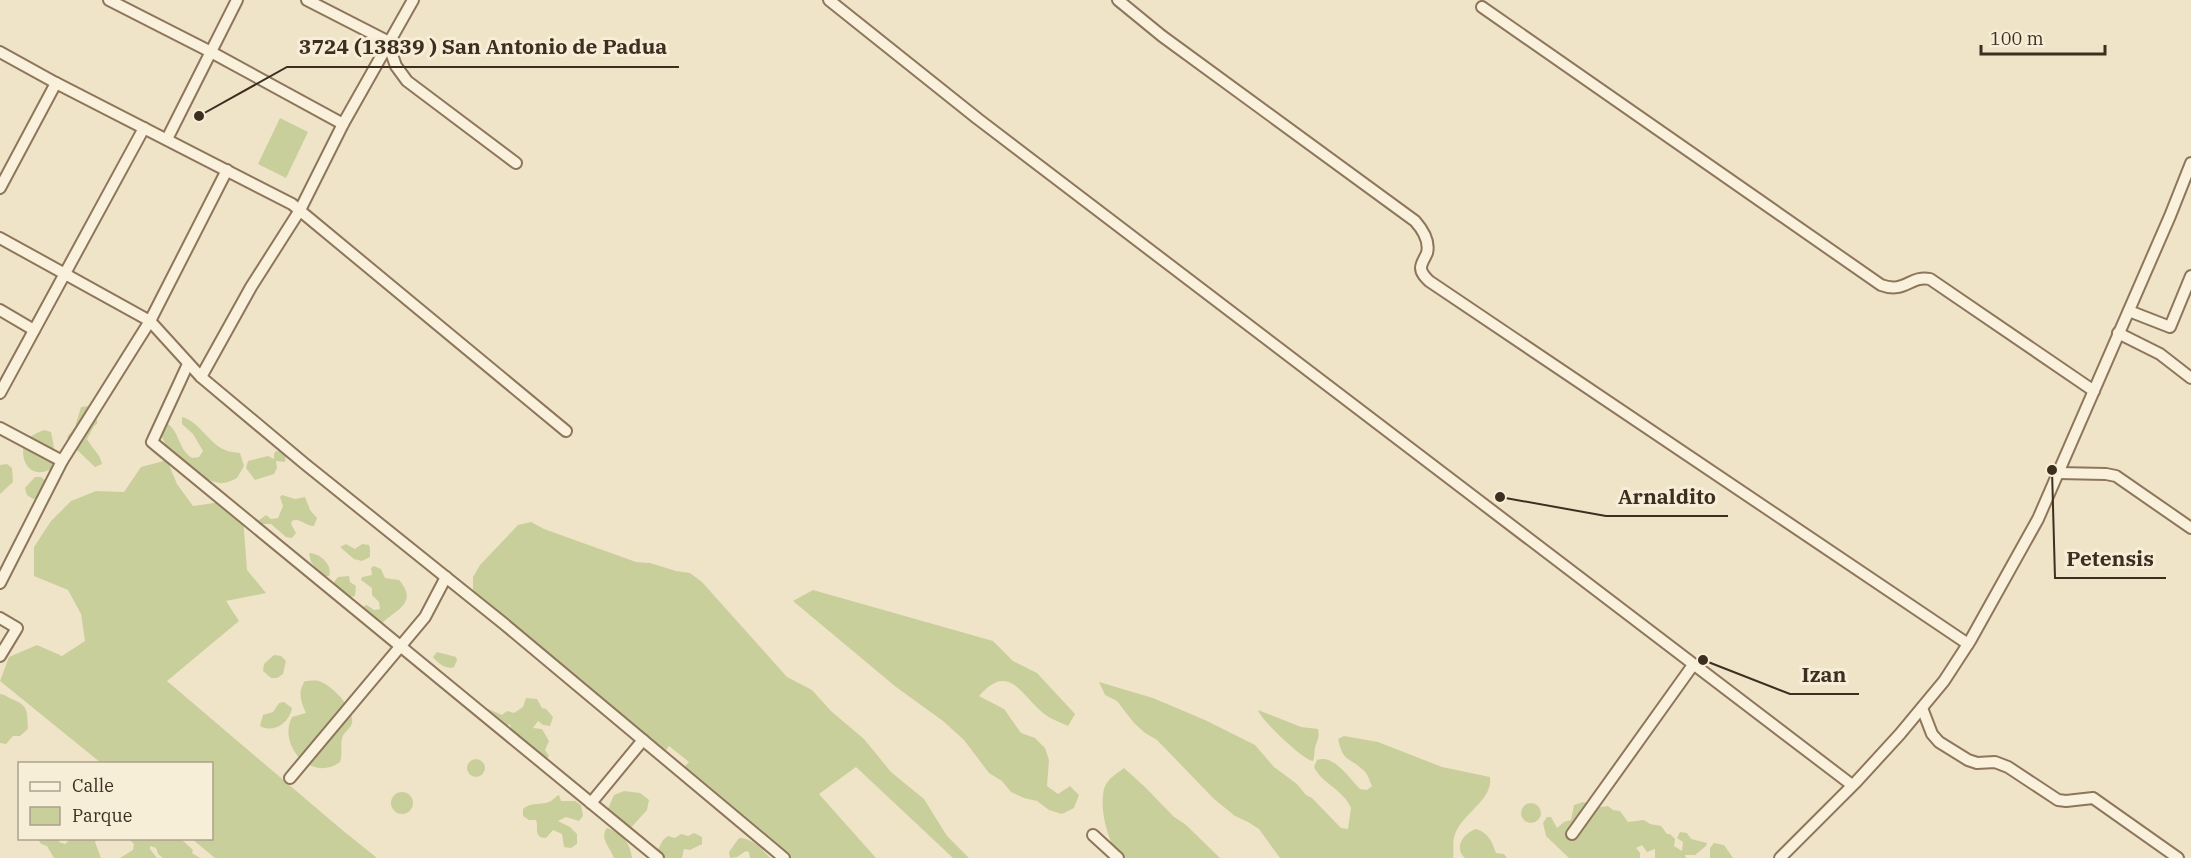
<svg xmlns="http://www.w3.org/2000/svg" width="2191" height="858" font-family="'IBM Plex Serif',serif">
  <style>
    .green { fill: #c9cf9b }
    .lines { fill: none; stroke-linecap: round; stroke-linejoin: round }
    .minor-casing { stroke: #8d765c; stroke-width: 14 }
    .minor { stroke: #faf1dc; stroke-width: 10 }
    .leader { fill: none; stroke: #3d2e20; stroke-width: 2 }
    .callout-dot { fill: #3d2e20; stroke: #f7eed8; stroke-width: 2 }
    .callout-label { font-size: 21px; text-anchor: middle; font-weight: bold; fill: #3d2e20; stroke: #f7eed8; stroke-width: 6; stroke-linejoin: round; paint-order: stroke }
  </style>
  <rect width="100%" height="100%" fill="#f0e4c8"/>
  <!-- green -->
  <g class="green">
    <path d="M 280,118 L 308,132 L 286,178 L 258,164 Z"/>
    <path d="M 88,406 L 97,417 L 97,424 L 94,426 L 87,439 C 92,449 100,453 102,464 L 95,467 L 75,448 L 67,437 L 75,427 L 81,407 Z"/>
    <path d="M 182,417 C 200,422 208,443 225,450 C 229,452 235,452 240,453 L 244,466 L 237,478 C 233,480 227,483 223,483 C 202,484 155,447 161,425 L 168,424 C 180,433 178,449 192,458 L 199,457 L 203,451 L 193,434 L 182,424 Z"/>
    <path d="M 44,430 L 51,432 C 54,446 56,455 51,469 C 27,482 17,453 27,440 C 31,435 39,432 44,430 Z"/>
    <path d="M 276,451 L 286,452 L 285,462 L 276,461 L 277,468 L 274,474 L 255,480 L 246,468 L 248,461 L 268,456 L 274,459 L 274,454 Z"/>
    <path d="M 167,460 L 177,484 L 193,506 L 221,502 L 243,517 L 247,570 L 266,593 L 226,601 L 239,621 L 167,681 L 341,829 L 377,858 L 215,858 L 192,839 L 212,838 L 212,764 L 101,763 L 0,681 L 9,657 L 37,645 L 62,656 L 85,641 L 81,614 L 68,590 L 34,576 L 34,547 L 51,521 L 71,501 L 96,491 L 124,492 L 141,467 Z"/>
    <path d="M 7,464 L 12,468 L 13,482 L 0,494 L 0,465 Z"/>
    <path d="M 35,477 L 41,477 L 47,482 L 40,498 L 33,499 L 27,495 L 25,488 Z"/>
    <path d="M 282,495 L 295,499 L 305,497 L 310,510 L 317,518 L 314,526 C 306,527 300,517 292,521 L 291,524 L 296,533 L 292,538 L 286,537 L 271,524 L 261,524 L 258,521 L 266,515 L 271,519 L 278,518 L 283,506 L 280,497 Z"/>
    <path d="M 531,522 L 544,529 L 636,562 L 650,563 L 676,571 L 690,573 L 702,582 L 787,677 L 812,690 L 831,711 L 864,739 L 891,772 L 924,799 L 947,836 L 969,858 L 953,858 L 856,767 L 819,794 L 876,858 L 781,858 L 682,769 L 689,762 L 669,746 L 662,756 L 546,652 L 483,601 L 473,591 L 473,577 L 480,565 L 518,525 Z"/>
    <path d="M 346,544 L 355,549 L 362,544 L 369,545 L 370,548 L 370,557 L 362,561 L 354,559 L 340,547 Z"/>
    <path d="M 309,553 C 320,553 333,565 329,576 L 322,576 L 311,562 Z"/>
    <path d="M 374,566 L 381,569 L 385,578 L 399,580 C 421,605 391,611 380,626 L 360,611 L 364,606 L 367,605 L 374,610 L 380,609 L 379,602 L 372,595 L 372,588 L 361,580 L 362,577 L 372,575 L 371,568 Z"/>
    <path d="M 349,576 L 350,582 L 356,586 L 355,596 L 351,597 L 337,588 L 334,582 L 338,577 Z"/>
    <path d="M 813,590 L 993,641 L 1013,661 L 1037,673 L 1075,714 L 1068,726 C 1060,722 1050,719 1043,713 C 1020,694 1009,662 979,696 L 1004,709 L 1021,733 L 1035,738 L 1045,748 L 1049,760 L 1047,786 L 1058,794 L 1070,786 L 1079,795 L 1074,808 L 1062,814 L 1049,810 L 1037,801 L 1024,798 L 1011,792 L 1002,781 L 989,773 L 964,740 L 943,721 L 896,687 L 793,601 Z"/>
    <path d="M 437,652 L 456,657 L 457,660 L 454,667 C 447,670 437,663 433,657 Z"/>
    <path d="M 274,655 L 281,656 L 286,661 L 283,674 L 277,678 L 271,678 L 263,671 L 264,664 Z"/>
    <path d="M 305,681 C 309,681 315,680 319,681 C 332,685 355,709 352,723 C 350,730 343,732 342,739 C 340,746 343,753 340,762 C 312,783 277,746 292,717 L 306,713 C 301,702 297,692 305,681 Z"/>
    <path d="M 1099,682 L 1153,698 L 1205,720 L 1255,745 L 1274,767 L 1297,784 L 1306,795 L 1312,798 L 1341,828 L 1348,829 L 1351,808 C 1342,788 1323,785 1314,767 L 1317,760 C 1334,754 1349,778 1360,789 L 1367,790 L 1372,786 C 1369,780 1368,773 1362,769 C 1349,757 1343,762 1338,739 L 1344,736 L 1378,742 L 1442,767 L 1490,777 C 1493,800 1464,812 1455,834 C 1452,842 1454,850 1453,858 L 1280,858 L 1259,829 L 1248,822 L 1235,816 L 1214,799 L 1157,740 L 1145,733 L 1134,723 L 1117,701 L 1105,695 Z"/>
    <path d="M 0,694 C 7,695 8,698 14,700 C 29,706 27,713 28,729 L 20,736 L 13,736 L 6,744 L 0,743 Z"/>
    <path d="M 526,698 L 537,699 L 542,708 L 546,709 L 553,717 L 550,726 L 543,725 L 538,721 L 533,728 L 542,729 L 549,741 L 545,750 L 549,756 L 545,761 C 534,753 523,738 512,733 L 510,724 L 504,728 L 484,711 L 486,708 L 502,715 L 507,711 L 514,713 L 523,707 Z"/>
    <path d="M 284,702 L 292,708 C 290,722 274,734 260,726 L 263,715 L 273,712 L 279,703 Z"/>
    <path d="M 1258,710 L 1301,727 L 1318,729 C 1320,738 1317,740 1315,748 C 1314,753 1315,756 1313,761 C 1303,760 1261,720 1258,710 Z"/>
    <circle cx="476" cy="768" r="9"/>
    <path d="M 1124,768 L 1145,787 L 1174,817 L 1185,824 L 1220,858 L 1120,858 C 1108,842 1099,809 1104,789 C 1107,779 1116,774 1124,768 Z"/>
    <path d="M 624,791 L 640,793 L 649,800 L 647,810 L 627,832 L 607,811 L 614,795 Z"/>
    <circle cx="402" cy="803" r="11"/>
    <path d="M 559,795 L 561,801 L 575,801 L 581,805 L 583,816 L 579,821 L 566,817 L 558,821 L 570,827 L 577,834 L 577,844 L 571,848 L 564,847 L 562,834 L 553,830 L 546,838 C 533,838 539,827 536,820 L 529,820 L 523,816 L 523,809 C 532,801 542,806 551,801 C 554,799 556,796 559,795 Z"/>
    <path d="M 1583,802 L 1601,807 L 1608,806 L 1613,810 L 1620,811 L 1628,822 L 1644,820 L 1650,824 L 1661,826 L 1667,834 L 1670,834 L 1675,839 L 1674,846 L 1682,851 L 1683,842 L 1677,838 L 1680,832 L 1687,833 L 1691,839 L 1707,843 L 1706,846 L 1695,855 L 1685,855 L 1686,858 L 1655,858 L 1655,849 L 1647,852 L 1642,845 L 1636,848 L 1640,853 L 1640,858 L 1569,858 L 1546,836 L 1543,823 L 1547,817 L 1551,817 L 1557,828 L 1564,822 L 1571,820 L 1574,805 Z"/>
    <circle cx="1531" cy="813" r="10"/>
    <path d="M 607,828 C 622,833 630,842 632,858 L 614,858 C 610,847 599,838 607,828 Z"/>
    <path d="M 1476,829 C 1488,832 1492,842 1496,853 L 1504,854 L 1507,858 L 1465,858 C 1453,847 1464,833 1476,829 Z"/>
    <path d="M 694,833 L 702,837 L 702,844 L 690,850 L 684,849 L 682,858 L 661,858 L 656,853 L 663,840 L 668,836 L 675,838 L 681,834 L 688,836 Z"/>
    <path d="M 739,838 C 752,838 762,849 770,858 L 750,858 L 749,852 L 746,851 L 737,857 L 730,858 L 729,852 Z"/>
    <path d="M 38,839 L 60,839 L 59,842 L 65,844 L 70,839 L 97,839 L 95,842 L 101,858 L 54,858 L 47,846 L 41,844 Z"/>
    <path d="M 129,839 L 181,839 L 193,850 L 192,853 L 200,858 L 163,858 L 158,854 L 156,848 L 150,846 L 150,849 L 157,858 L 120,858 L 133,850 L 134,844 Z"/>
    <path d="M 1714,843 L 1724,845 L 1733,858 L 1710,858 L 1710,848 Z"/>
  </g>
  <g class="lines">
    <defs>
      <g id="minor">
        <path d="M 109,0 L 211,52 L 343,124"/>
        <path d="M 307,0 L 389,42"/>
        <path d="M 829,0 L 978,119 L 1852,785"/>
        <path d="M 1118,0 L 1162,36 L 1415,221 C 1423,230 1430,241 1427,253 C 1425,258 1421,263 1421,268 C 1421,273 1425,277 1429,281 L 1968,644"/>
        <path d="M 1482,7 L 1881,285 C 1905,294 1910,275 1930,279 L 2094,391"/>
        <path d="M 388,44 L 396,66 L 407,81 L 516,163"/>
        <path d="M 0,52 L 56,83 L 292,204 L 566,431"/>
        <path d="M 167,139 L 237,0"/>
        <path d="M 0,188 L 56,83"/>
        <path d="M 0,238 L 150,321 L 201,377 L 305,464 L 503,623 L 784,858"/>
        <path d="M 0,310 L 34,330"/>
        <path d="M 2129,311 L 2170,327 L 2191,276"/>
        <path d="M 2118,333 L 2160,354 L 2191,378"/>
        <path d="M 188,364 L 152,442 L 658,858"/>
        <path d="M 201,377 L 251,287 L 300,210 L 343,124 L 413,0"/>
        <path d="M 0,393 L 144,128"/>
        <path d="M 0,428 L 62,461"/>
        <path d="M 2058,473 L 2106,474 L 2116,476 L 2191,528"/>
        <path d="M 0,583 L 62,461 L 150,321 L 227,170"/>
        <path d="M 0,618 L 17,628 L 0,656"/>
        <path d="M 1922,708 L 1932,734 L 1939,742 L 1968,760 L 1977,763 L 1995,762 L 2008,767 L 2058,800 L 2066,801 L 2093,798 L 2178,858"/>
        <path d="M 290,778 L 425,617 L 446,577"/>
        <path d="M 591,803 L 643,740"/>
        <path d="M 1572,834 L 1693,665"/>
        <path d="M 1093,835 L 1118,858"/>
        <path d="M 1780,858 L 1856,782 L 1900,734 L 1944,681 L 1970,641 L 2038,519 L 2170,216 L 2191,163"/>
      </g>
    </defs>
    <!-- minor casing -->
    <use href="#minor" class="minor-casing"/>
    <!-- minor -->
    <use href="#minor" class="minor"/>
  </g>
  <!-- callouts -->
  <path class="leader" d="M199 116L287 67H679M1500 497L1606 516H1728M2052 470L2055 578H2166M1703 660L1790 694H1859"/>
  <g class="callout-dot">
    <circle cx="199" cy="116" r="6"/>
    <circle cx="1500" cy="497" r="6"/>
    <circle cx="2052" cy="470" r="6"/>
    <circle cx="1703" cy="660" r="6"/>
  </g>
  <g class="callout-label">
    <text x="483" y="54">3724 (13839 ) San Antonio de Padua</text>
    <text x="1667" y="504">Arnaldito</text>
    <text x="2110" y="566">Petensis</text>
    <text x="1824" y="682">Izan</text>
  </g>
  <!-- legend -->
  <rect x="18" y="762" width="195" height="78" fill="#f7eed8" stroke="#ada18e" stroke-width="1.5"/>
  <rect x="30" y="782" width="30" height="9" fill="#faf1dc" stroke="#ada18e" stroke-width="1.5"/>
  <text x="72" y="792" font-size="18" fill="#3d2e20">Calle</text>
  <rect x="30" y="807" width="30" height="18" fill="#c9cf9b" stroke="#ada18e" stroke-width="1.5"/>
  <text x="72" y="822" font-size="18" fill="#3d2e20">Parque</text>
  <!-- scale -->
  <path d="M1981 45v9h124v-9" fill="none" stroke="#3d2e20" stroke-width="3"/>
  <text x="1990" y="45" font-size="18" fill="#3d2e20" stroke="#f7eed8" stroke-width="4.5" paint-order="stroke">100 m</text>
</svg>
